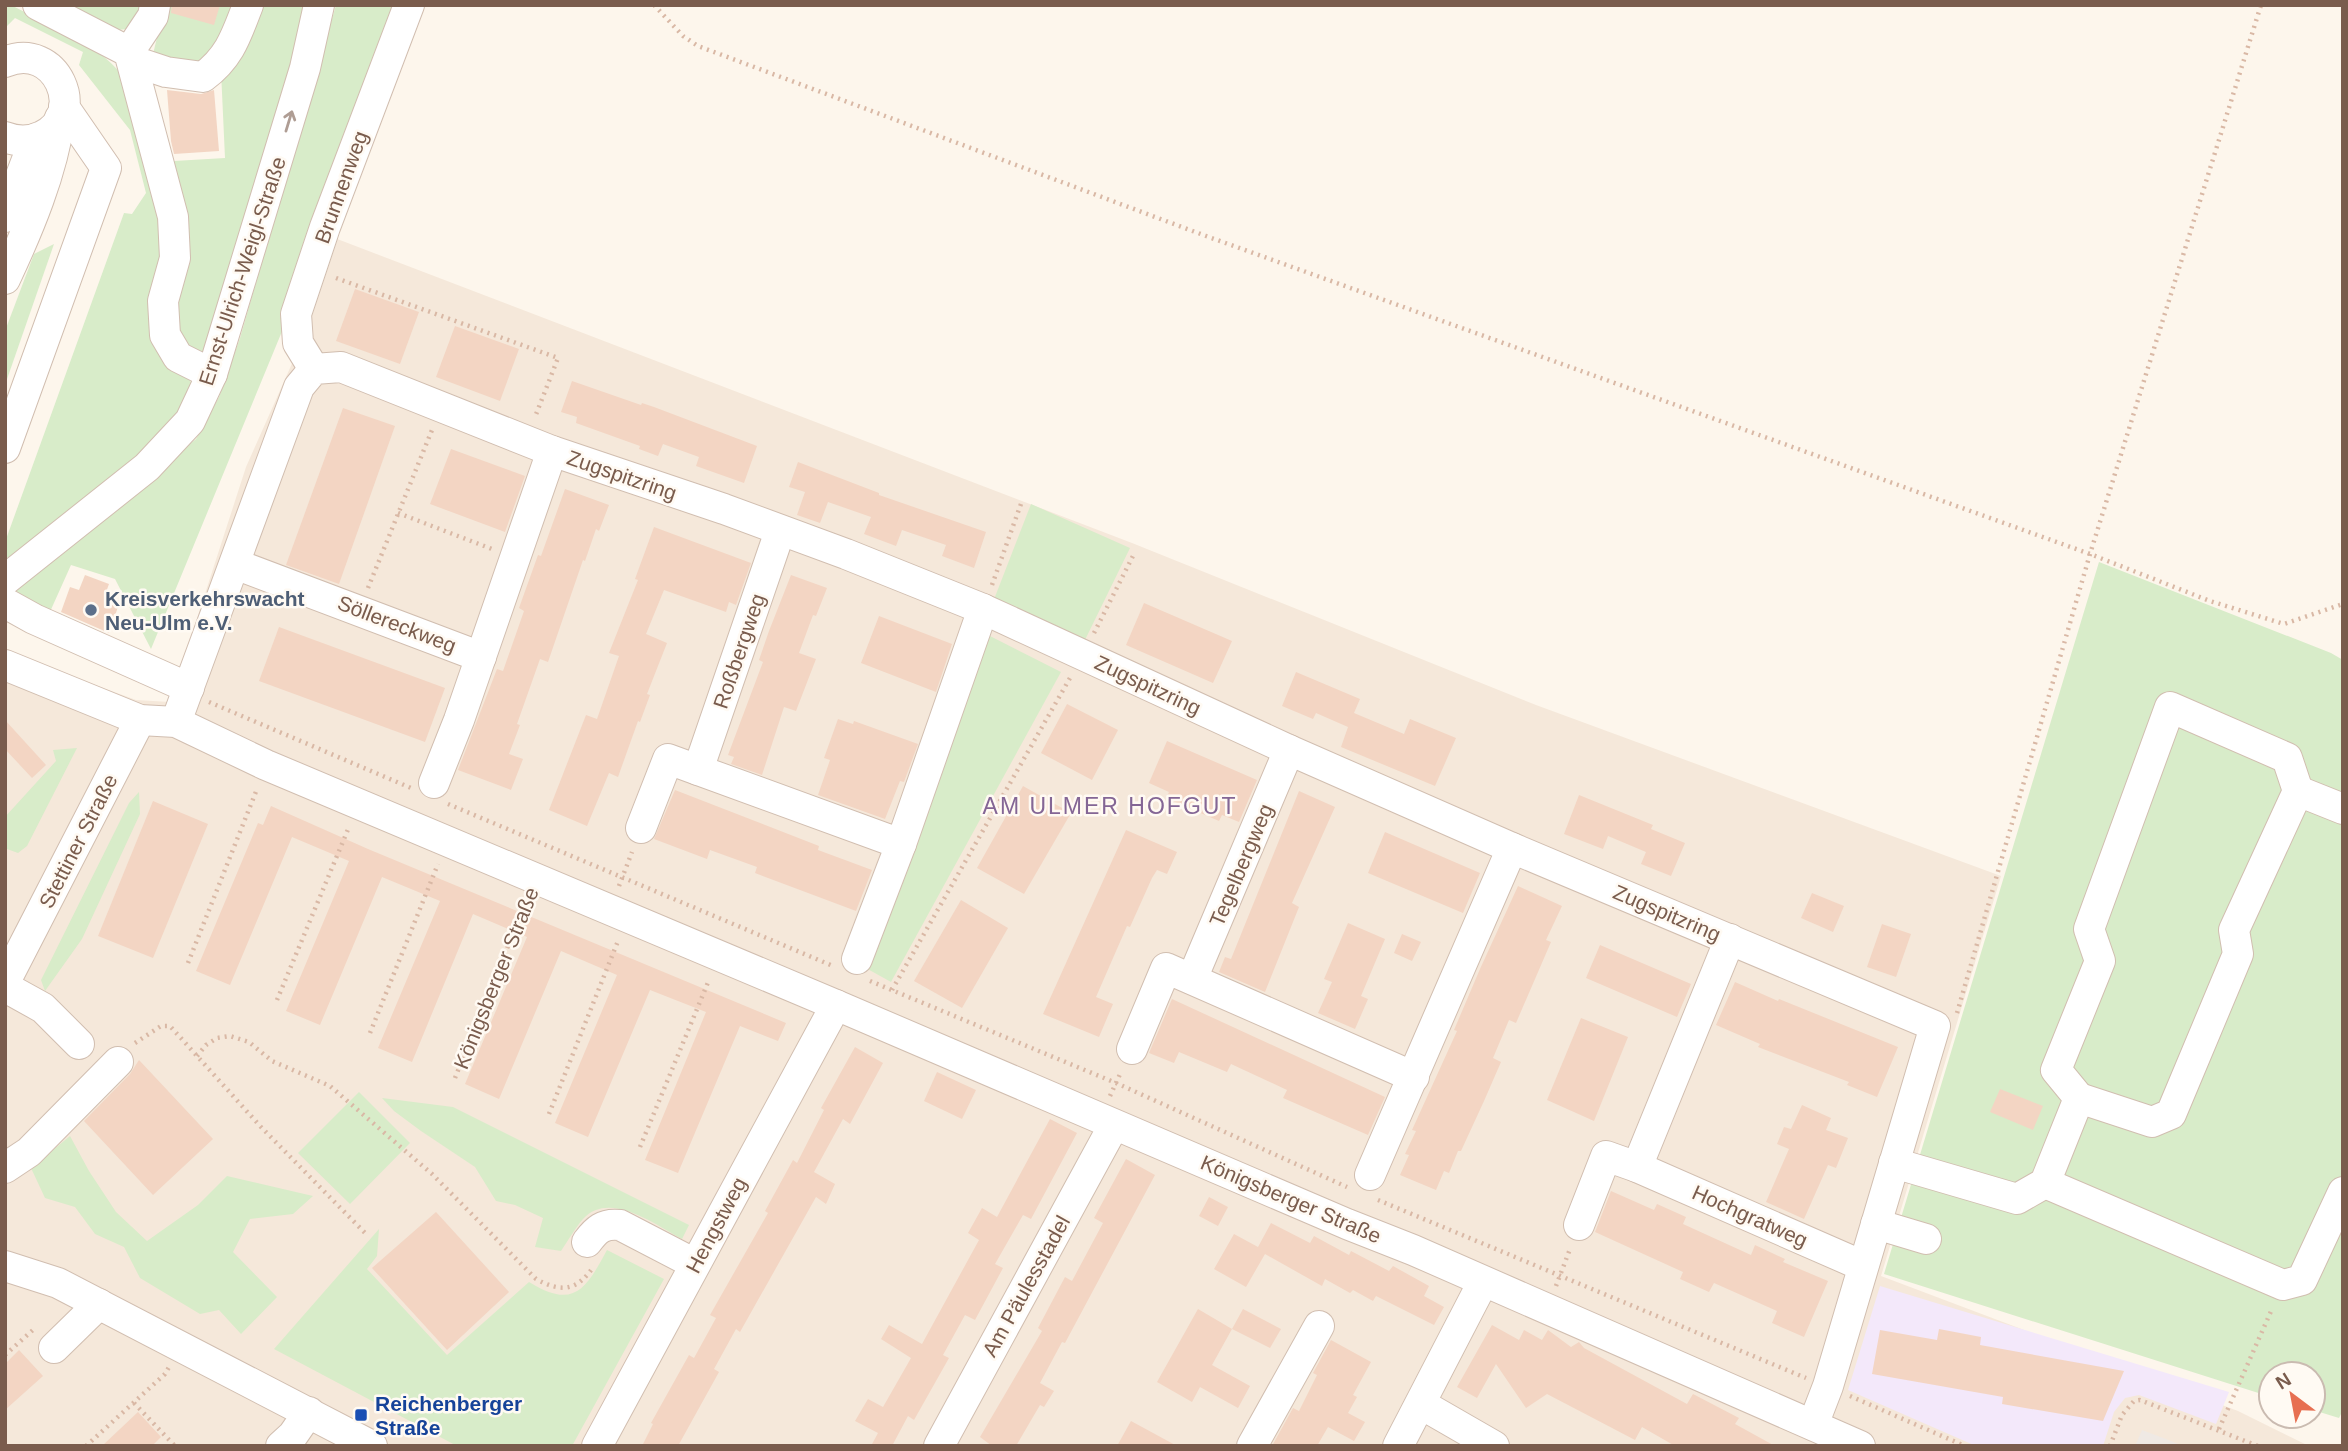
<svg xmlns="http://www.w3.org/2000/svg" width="2348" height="1451" font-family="Helvetica,sans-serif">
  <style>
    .residential { fill: #f5e8da }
    .industrial { fill: #efe9e4 }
    .education { fill: #f3e8fa }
    .green { fill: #d8ecc9 }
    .building { fill: #f3d5c3 }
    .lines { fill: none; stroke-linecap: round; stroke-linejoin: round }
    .minor-casing { stroke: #d1beb0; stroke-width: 32 }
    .path { stroke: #d9b8a5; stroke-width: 4.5; stroke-dasharray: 2 5; stroke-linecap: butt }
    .minor { stroke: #fff; stroke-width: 30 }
    .oneway { stroke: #af9d94 }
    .service-dot { fill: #5c6f8a; stroke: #fffaf3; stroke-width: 2.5 }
    .transit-dot { fill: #1a4fb4; stroke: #fffaf3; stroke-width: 2.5 }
    .labels { text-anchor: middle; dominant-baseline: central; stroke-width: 5; stroke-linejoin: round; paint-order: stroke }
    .street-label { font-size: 21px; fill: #7a5c4d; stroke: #fffaf3 }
    .service-label { font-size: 21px; font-weight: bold; fill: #4e5e75; stroke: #fffaf3; text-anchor: start }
    .transit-label { font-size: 21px; font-weight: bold; fill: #164399; stroke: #fffaf3; text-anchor: start }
    .neighbourhood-label { font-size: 23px; letter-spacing: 2px; fill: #846695; stroke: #fffaf3 }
  </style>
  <rect width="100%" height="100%" fill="#fdf6ec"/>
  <!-- residential -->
  <path class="residential" d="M 332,237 L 1132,543 L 1536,705 L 2001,876 L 1881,1276 L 2238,1411 L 2309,1446 L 5,1446 L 5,652 L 136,700 L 170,702 L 246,467 L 302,341 Z"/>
  <!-- industrial -->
  <path class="industrial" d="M 2142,1430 L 2171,1441 L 2182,1446 L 2135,1446 Z"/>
  <!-- education -->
  <path class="education" d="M 1880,1286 L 2229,1392 L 2216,1424 L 2139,1395 L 2125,1398 L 2114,1412 L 2103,1446 L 1976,1446 L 1848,1390 Z"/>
  <!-- green -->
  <g class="green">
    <path d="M 5,5 L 11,5 C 48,25 105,46 127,82 L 165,246 L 167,365 L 190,380 L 194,391 L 150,449 L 10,562 L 5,553 L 5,542 L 124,213 L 132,214 L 146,193 L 130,130 L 79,65 L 83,52 L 15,18 L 5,28 Z"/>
    <path d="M 60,5 L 142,5 L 132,28 C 105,35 84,18 60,5 Z"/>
    <path d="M 165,5 L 239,5 L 204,69 L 153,54 Z"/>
    <path d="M 254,5 L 306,5 L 212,355 L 192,348 L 179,337 L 172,317 L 181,292 L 188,234 L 174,161 L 225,158 L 221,71 Z"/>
    <path d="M 336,5 L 394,5 L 290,312 L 151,649 L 115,579 L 71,565 L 49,614 L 15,592 L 19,584 L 196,439 L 219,397 L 240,338 Z"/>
    <path d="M 54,244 L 5,385 L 5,331 L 34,254 Z"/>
    <path d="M 1031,504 L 1130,548 L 1083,644 L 993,602 Z"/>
    <path d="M 2099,562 L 2331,653 L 2343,660 L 2343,1410 L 2339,1418 L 2313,1410 L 2313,1374 L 2271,1374 L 2271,1397 L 1884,1274 Z"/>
    <path d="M 990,636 L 1061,672 L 891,982 L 864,967 Z"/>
    <path d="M 77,748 L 27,846 L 18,853 L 7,849 L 5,817 L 56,761 L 53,750 Z"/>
    <path d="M 139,792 L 140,814 L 82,939 L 45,991 L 41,980 L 45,972 L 129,803 Z"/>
    <path d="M 359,1092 L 410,1143 L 350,1204 L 298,1153 Z"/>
    <path d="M 382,1098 L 453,1107 L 689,1225 L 682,1239 C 655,1225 610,1190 583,1219 C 575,1228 568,1241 561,1251 L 535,1247 L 543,1218 L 515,1205 L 496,1201 L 475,1167 L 421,1131 L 394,1111 Z"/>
    <path d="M 70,1136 L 89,1171 L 116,1212 L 147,1241 L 198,1205 L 227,1176 L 313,1196 L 293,1214 L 250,1219 L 233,1252 L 277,1297 L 241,1334 L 219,1310 L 200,1314 L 140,1278 L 124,1247 L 95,1234 L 75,1207 L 45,1198 L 31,1168 Z"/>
    <path d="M 379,1229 L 377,1256 L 367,1269 L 447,1355 L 529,1282 C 574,1310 586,1289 607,1250 L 664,1279 L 572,1446 L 457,1446 L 274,1349 Z"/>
  </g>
  <!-- building -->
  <g class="building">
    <path d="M 172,5 L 220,5 L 214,25 L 171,13 Z"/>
    <path d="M 167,90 L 201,94 L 214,90 L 219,151 L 174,154 L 171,141 Z"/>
    <path d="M 355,289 L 419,312 L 400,364 L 336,341 Z"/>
    <path d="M 455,326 L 519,349 L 500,401 L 436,377 Z"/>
    <path d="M 572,381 L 641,405 L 642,403 L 654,407 L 757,446 L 744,483 L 696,466 L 699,457 L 663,444 L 658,456 L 639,449 L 640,446 L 576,423 L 577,417 L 561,412 Z"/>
    <path d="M 343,408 L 395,426 L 339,584 L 286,565 Z"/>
    <path d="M 451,449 L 525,476 L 505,532 L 430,504 Z"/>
    <path d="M 798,462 L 879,493 L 879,495 L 986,532 L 974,568 L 942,556 L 946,545 L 902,530 L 896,546 L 864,534 L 871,517 L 828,502 L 820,523 L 797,515 L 805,492 L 789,487 Z"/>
    <path d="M 565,489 L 609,505 L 599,531 L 596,529 L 585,561 L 583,560 L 548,662 L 540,659 L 517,724 L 520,725 L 509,754 L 523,759 L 511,790 L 458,770 L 497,669 L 503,671 L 524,611 L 519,608 L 538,555 L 541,556 Z"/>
    <path d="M 654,527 L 751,563 L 736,605 L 729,602 L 726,612 L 664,590 L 646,634 L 667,643 L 647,694 L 650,695 L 640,722 L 638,721 L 618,777 L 609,773 L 587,826 L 549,810 L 586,715 L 597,719 L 619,656 L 609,653 L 638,580 L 635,579 Z"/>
    <path d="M 85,575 L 109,584 L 105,595 L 120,601 L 109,633 L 61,612 L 70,587 L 79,590 Z"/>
    <path d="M 791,575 L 827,588 L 816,616 L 813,615 L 799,653 L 816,659 L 796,711 L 784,707 L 762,775 L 731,764 L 734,757 L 728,755 L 763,662 L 759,660 L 769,631 Z"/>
    <path d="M 1144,603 L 1232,641 L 1213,683 L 1126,645 Z"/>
    <path d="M 879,616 L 952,644 L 936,692 L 861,663 Z"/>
    <path d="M 279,627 L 445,688 L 425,742 L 259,681 Z"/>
    <path d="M 1296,672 L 1360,699 L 1354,713 L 1404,734 L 1410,719 L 1456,738 L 1435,786 L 1341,747 L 1348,727 L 1316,713 L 1313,719 L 1282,706 Z"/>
    <path d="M 1067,704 L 1118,730 L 1092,780 L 1041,753 Z"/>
    <path d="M 838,719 L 853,724 L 854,721 L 918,744 L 904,782 L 900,781 L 885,819 L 818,795 L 830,760 L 824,758 Z"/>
    <path d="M 5,720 L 46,765 L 32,778 L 5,749 Z"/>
    <path d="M 1167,741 L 1257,780 L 1239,822 L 1222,815 L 1219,821 L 1166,798 L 1169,792 L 1149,783 Z"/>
    <path d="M 1023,786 L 1071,813 L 1024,894 L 977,868 Z"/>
    <path d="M 675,790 L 819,846 L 818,850 L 872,870 L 856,911 L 755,873 L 757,867 L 710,850 L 707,859 L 654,839 Z"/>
    <path d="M 1299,791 L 1335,807 L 1292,903 L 1299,907 L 1265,992 L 1219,972 L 1225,957 L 1231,959 Z"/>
    <path d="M 1579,795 L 1653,825 L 1651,829 L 1685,843 L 1671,876 L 1641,864 L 1646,852 L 1608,836 L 1603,849 L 1564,834 Z"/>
    <path d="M 153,801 L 208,824 L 153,958 L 98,936 Z"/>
    <path d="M 271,806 L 368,849 L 786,1023 L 778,1041 L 740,1026 L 678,1173 L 645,1160 L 706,1012 L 650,990 L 588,1137 L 555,1123 L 617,975 L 561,951 L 499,1099 L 465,1084 L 527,937 L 473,914 L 412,1062 L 378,1048 L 440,901 L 382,877 L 320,1025 L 286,1011 L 349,861 L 292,837 L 230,985 L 196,971 L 258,823 L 263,825 Z"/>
    <path d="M 1126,830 L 1177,852 L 1167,874 L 1157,870 L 1152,878 L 1130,927 L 1127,926 L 1096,997 L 1113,1004 L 1099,1037 L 1043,1014 Z"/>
    <path d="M 1385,832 L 1480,873 L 1463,913 L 1368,873 Z"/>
    <path d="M 1518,886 L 1562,906 L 1546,940 L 1551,942 L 1516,1023 L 1509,1020 L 1493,1058 L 1501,1062 L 1484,1101 L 1461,1151 L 1458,1151 L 1449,1173 L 1444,1171 L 1436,1190 L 1400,1175 L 1409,1155 L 1405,1154 L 1416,1131 L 1412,1130 L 1457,1031 L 1454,1030 L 1480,969 Z"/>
    <path d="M 1812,893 L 1844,906 L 1833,932 L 1801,918 Z"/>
    <path d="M 961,900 L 1008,928 L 962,1008 L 914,981 Z"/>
    <path d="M 1348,923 L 1385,939 L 1361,996 L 1368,999 L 1355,1029 L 1318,1013 L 1332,982 L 1324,979 Z"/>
    <path d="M 1882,924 L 1911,934 L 1896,977 L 1867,967 Z"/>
    <path d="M 1402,934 L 1421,942 L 1412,961 L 1394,953 Z"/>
    <path d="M 1600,945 L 1691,984 L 1677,1017 L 1586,978 Z"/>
    <path d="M 1735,982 L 1778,1001 L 1779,999 L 1898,1047 L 1877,1097 L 1847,1085 L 1849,1082 L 1758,1047 L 1760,1044 L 1716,1025 Z"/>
    <path d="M 1172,999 L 1385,1097 L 1368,1135 L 1283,1098 L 1287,1090 L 1231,1064 L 1227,1072 L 1179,1052 L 1174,1063 L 1149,1053 Z"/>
    <path d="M 1581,1018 L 1628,1037 L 1594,1121 L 1547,1100 Z"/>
    <path d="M 855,1047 L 883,1063 L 850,1124 L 843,1119 L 814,1172 L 835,1184 L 826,1204 L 816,1197 L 740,1332 L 736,1329 L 714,1369 L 719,1372 L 678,1446 L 642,1446 L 653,1424 L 651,1423 L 689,1355 L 694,1358 L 716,1318 L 710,1315 L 768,1213 L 765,1211 L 793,1160 L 797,1163 L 824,1110 L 821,1108 Z"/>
    <path d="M 139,1060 L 213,1139 L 153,1195 L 84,1121 L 130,1074 Z"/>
    <path d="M 937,1072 L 976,1090 L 962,1119 L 924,1101 Z"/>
    <path d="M 2000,1089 L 2043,1106 L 2033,1130 L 1990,1112 Z"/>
    <path d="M 1802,1105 L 1831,1118 L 1826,1130 L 1848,1138 L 1836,1168 L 1828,1165 L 1804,1219 L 1766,1202 L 1789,1149 L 1777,1144 L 1784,1127 L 1791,1129 Z"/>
    <path d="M 1050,1119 L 1077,1133 L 1031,1219 L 1023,1215 L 995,1264 L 1003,1268 L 975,1320 L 965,1315 L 943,1355 L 949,1358 L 914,1420 L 908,1416 L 892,1446 L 871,1446 L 878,1433 L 855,1421 L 868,1399 L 883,1407 L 911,1358 L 881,1339 L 889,1325 L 922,1344 L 979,1240 L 968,1233 L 982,1208 L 997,1217 Z"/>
    <path d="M 1126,1159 L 1155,1175 L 1065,1343 L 1062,1342 L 1040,1383 L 1054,1391 L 1044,1407 L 1040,1405 L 1016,1446 L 992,1446 L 980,1437 L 1042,1331 L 1038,1328 L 1065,1277 L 1072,1281 L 1103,1223 L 1094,1218 Z"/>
    <path d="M 1611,1191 L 1654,1210 L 1657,1204 L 1686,1217 L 1683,1224 L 1751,1255 L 1755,1245 L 1785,1259 L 1783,1262 L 1828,1281 L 1804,1337 L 1772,1323 L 1777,1311 L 1714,1283 L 1709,1292 L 1680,1279 L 1683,1272 L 1595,1232 Z"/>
    <path d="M 1209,1197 L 1228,1207 L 1218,1226 L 1199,1216 Z"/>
    <path d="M 436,1212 L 509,1292 L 447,1350 L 372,1268 Z"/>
    <path d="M 1271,1223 L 1310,1243 L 1314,1236 L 1349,1255 L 1351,1251 L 1389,1271 L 1393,1266 L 1429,1286 L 1424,1296 L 1444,1307 L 1434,1325 L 1376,1296 L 1373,1301 L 1353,1290 L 1350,1293 L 1325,1279 L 1322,1286 L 1265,1254 L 1246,1287 L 1214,1269 L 1234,1234 L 1258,1247 Z"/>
    <path d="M 1198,1309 L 1232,1329 L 1212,1365 L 1250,1386 L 1238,1408 L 1200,1387 L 1192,1402 L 1157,1382 Z"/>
    <path d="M 1243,1309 L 1281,1329 L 1270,1348 L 1232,1329 Z"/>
    <path d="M 1492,1325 L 1519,1340 L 1524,1330 L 1542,1340 L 1548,1330 L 1571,1347 L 1579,1342 L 1584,1348 L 1687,1404 L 1693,1394 L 1739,1418 L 1735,1424 L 1775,1446 L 1675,1446 L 1642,1427 L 1635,1440 L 1547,1394 L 1526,1408 L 1496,1364 L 1477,1398 L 1457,1387 Z"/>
    <path d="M 1939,1329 L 1981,1337 L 1980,1345 L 2124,1371 L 2103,1421 L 2002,1404 L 2003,1397 L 1872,1374 L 1880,1330 L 1937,1340 Z"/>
    <path d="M 1331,1340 L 1371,1362 L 1353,1395 L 1357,1397 L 1348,1413 L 1365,1422 L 1354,1441 L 1328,1427 L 1317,1446 L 1272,1446 L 1293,1408 L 1299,1411 L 1317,1375 L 1313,1373 Z"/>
    <path d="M 19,1350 L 43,1376 L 5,1410 L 5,1364 Z"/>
    <path d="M 138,1412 L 161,1437 L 152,1446 L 102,1446 Z"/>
    <path d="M 1131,1421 L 1177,1446 L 1117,1446 Z"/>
  </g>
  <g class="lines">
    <defs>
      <g id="minor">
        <path d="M 38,5 L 129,52 L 173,217 L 175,258 L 163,301 L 165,335 L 178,357 L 212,374"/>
        <path d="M 129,52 L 153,16 L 155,5"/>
        <path d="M 133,61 L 166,72 L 203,77 C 230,57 236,36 248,5"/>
        <path d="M 5,62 C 56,40 89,114 42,136 C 30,142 18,142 5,137"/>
        <path d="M 5,217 L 35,139"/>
        <path d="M 5,279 C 29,228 52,173 60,118"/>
        <path d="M 314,369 L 298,343 L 296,314 L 325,227 L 409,5"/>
        <path d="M 5,448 L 106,168 L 64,107"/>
        <path d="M 780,531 L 698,770 L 901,844 L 983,609"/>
        <path d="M 235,564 L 481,657"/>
        <path d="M 5,580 L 147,467 L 190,421 L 212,374 L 305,68 L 319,5"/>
        <path d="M 5,603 L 34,619 L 189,688"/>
        <path d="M 5,665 L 140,720 L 176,722 L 266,765 L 836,1005 L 1347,1224 L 1413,1250 L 1860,1446"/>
        <path d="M 176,722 L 299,387 L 314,369 L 341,367 L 552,451 L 724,509 L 846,554 L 983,609 L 1289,750 L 1512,848 L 1935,1026 L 1828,1386 L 1813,1425"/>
        <path d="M 434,783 L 459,720 L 552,451"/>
        <path d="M 641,828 L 668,759 L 698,770"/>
        <path d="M 857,959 L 901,844"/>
        <path d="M 1192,979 L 1289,750"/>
        <path d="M 5,982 L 140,720"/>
        <path d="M 5,987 L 43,1008 L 79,1044"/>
        <path d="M 1132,1049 L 1166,968 L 1414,1077"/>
        <path d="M 2079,1098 L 2152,1122 L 2171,1114 L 2238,954 L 2234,930 L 2298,791 L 2343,809"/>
        <path d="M 1894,1163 L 2017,1199 L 2045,1183 L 2079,1098 L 2056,1070 L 2100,961 L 2089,929 L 2170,707 L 2287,758 L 2298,791"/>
        <path d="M 1637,1167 L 1730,939"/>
        <path d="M 5,1168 L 29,1152 L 118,1062"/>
        <path d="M 1370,1175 L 1512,848"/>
        <path d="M 2045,1183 L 2283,1285 L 2302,1280 L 2343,1192"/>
        <path d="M 1876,1224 L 1926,1239"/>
        <path d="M 1579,1225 L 1606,1156 L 1637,1167 L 1863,1266"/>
        <path d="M 587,1242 C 596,1230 603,1223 620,1225 L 695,1264"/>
        <path d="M 5,1266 L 58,1283 L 372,1446"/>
        <path d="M 54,1348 L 99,1304"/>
        <path d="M 1421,1404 L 1494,1446"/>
        <path d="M 281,1446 L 293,1435 L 309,1412"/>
        <path d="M 597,1446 L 836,1005"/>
        <path d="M 939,1446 L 1114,1125"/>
        <path d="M 1252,1446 L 1319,1326"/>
        <path d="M 1398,1446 L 1483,1282"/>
      </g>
    </defs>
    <!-- minor casing -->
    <use href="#minor" class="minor-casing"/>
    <!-- path -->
    <g class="path">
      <path d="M 654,5 L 683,36 L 698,46 L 1206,236 L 2090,554 L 2210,601 L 2284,624 L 2343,604"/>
      <path d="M 336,278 L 558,358 L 535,417"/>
      <path d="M 398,513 L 492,549"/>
      <path d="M 992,585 L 1022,501"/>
      <path d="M 368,588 L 432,430"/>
      <path d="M 1094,633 L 1134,554"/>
      <path d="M 209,702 L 411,788"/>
      <path d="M 448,804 L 833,966"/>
      <path d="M 619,886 L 632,852"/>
      <path d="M 188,963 L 257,789"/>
      <path d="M 870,981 L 1116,1083 L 1347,1187"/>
      <path d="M 892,990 L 1070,678"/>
      <path d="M 277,1000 L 349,827"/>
      <path d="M 1957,1013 L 2090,554 L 2261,5"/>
      <path d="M 370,1033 L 438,864"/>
      <path d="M 135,1043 L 161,1026 L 170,1026 L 261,1127 L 368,1236"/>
      <path d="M 197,1056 L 206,1045 L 217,1038 L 230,1036 L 249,1042 L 272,1061 L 330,1086 L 432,1174 L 536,1279 C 562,1293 577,1291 594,1266"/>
      <path d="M 455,1078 L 526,901"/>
      <path d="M 1110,1096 L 1121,1072"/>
      <path d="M 549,1114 L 618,941"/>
      <path d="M 640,1147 L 709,980"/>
      <path d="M 1378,1200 L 1806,1378"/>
      <path d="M 1556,1286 L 1570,1249"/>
      <path d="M 5,1355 L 34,1329"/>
      <path d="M 1850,1396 L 1965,1446"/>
      <path d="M 134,1403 L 175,1446"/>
      <path d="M 2219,1429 L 2272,1309"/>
      <path d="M 86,1446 L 165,1374 L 169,1367"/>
      <path d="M 2110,1446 L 2122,1415 L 2134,1401 L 2140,1400 L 2258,1446"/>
    </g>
    <!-- minor -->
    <use href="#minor" class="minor"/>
  </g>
  <!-- one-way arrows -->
  <defs><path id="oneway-shaft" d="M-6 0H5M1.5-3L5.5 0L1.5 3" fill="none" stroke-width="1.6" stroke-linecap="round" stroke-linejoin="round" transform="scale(1.75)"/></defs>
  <use class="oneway" href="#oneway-shaft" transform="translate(289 121) rotate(-73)"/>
  <!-- markers -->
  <circle class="service-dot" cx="91" cy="610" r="7"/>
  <rect class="transit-dot" x="354" y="1408" width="14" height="14" rx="3.5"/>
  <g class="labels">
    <!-- street labels -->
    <g class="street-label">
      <text transform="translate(341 187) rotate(-70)">Brunnenweg</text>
      <text transform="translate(242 271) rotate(-72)">Ernst-Ulrich-Weigl-Straße</text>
      <text transform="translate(622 475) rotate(19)">Zugspitzring</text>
      <text transform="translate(397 624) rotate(21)">Söllereckweg</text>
      <text transform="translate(739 651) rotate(-71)">Roßbergweg</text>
      <text transform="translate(1148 685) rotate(25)">Zugspitzring</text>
      <text transform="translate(78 841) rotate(-63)">Stettiner Straße</text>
      <text transform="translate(1241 865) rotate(-67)">Tegelbergweg</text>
      <text transform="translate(1667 913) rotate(23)">Zugspitzring</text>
      <text transform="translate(496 978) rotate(-68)">Königsberger Straße</text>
      <text transform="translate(1291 1199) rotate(23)">Königsberger Straße</text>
      <text transform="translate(1750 1216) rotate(24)">Hochgratweg</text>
      <text transform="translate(716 1225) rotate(-62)">Hengstweg</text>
      <text transform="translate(1026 1286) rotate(-61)">Am Päulesstadel</text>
    </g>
    <!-- service labels -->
    <g class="service-label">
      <text x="105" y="598">Kreisverkehrswacht<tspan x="105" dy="24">Neu-Ulm e.V.</tspan></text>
    </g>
    <!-- transit labels -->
    <g class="transit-label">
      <text x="375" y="1403">Reichenberger<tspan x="375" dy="24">Straße</tspan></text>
    </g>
    <!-- neighbourhood labels -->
    <g class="neighbourhood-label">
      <text x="1110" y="806">AM ULMER HOFGUT</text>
    </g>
  </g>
  <!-- border -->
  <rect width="2348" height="1451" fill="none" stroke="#7a5c4d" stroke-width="14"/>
  <!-- north arrow -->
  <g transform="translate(2292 1395) rotate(328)"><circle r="33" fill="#fffaf3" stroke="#cabbb1" stroke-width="2"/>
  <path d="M0-5L12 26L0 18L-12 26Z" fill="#e76f51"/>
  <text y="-10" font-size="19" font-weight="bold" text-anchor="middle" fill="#7a5c4d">N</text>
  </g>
</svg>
